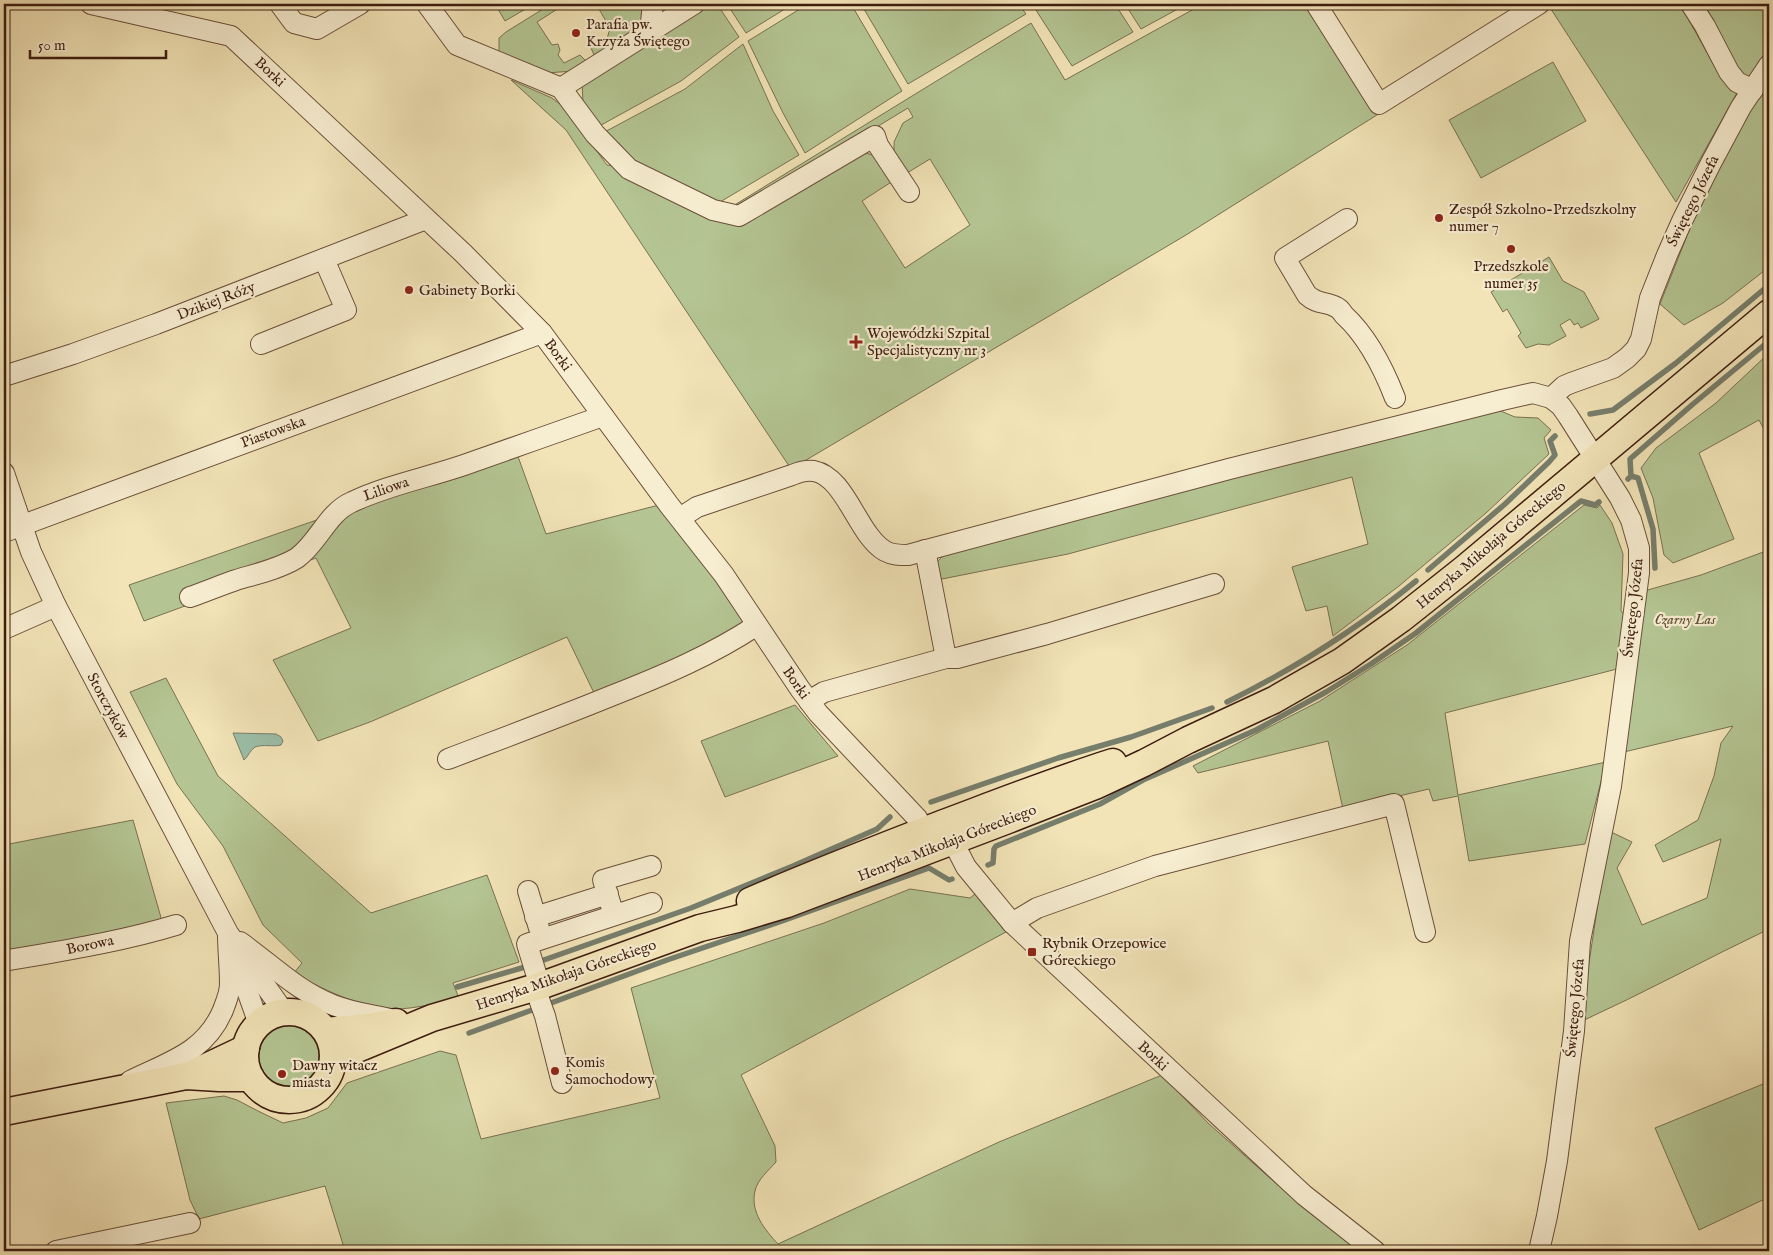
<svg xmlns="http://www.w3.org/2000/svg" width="1773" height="1255" font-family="'IM FELL English',serif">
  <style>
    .green { fill: #b4c593; stroke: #797152 }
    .water { fill: #9cbfa9; stroke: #767e6c }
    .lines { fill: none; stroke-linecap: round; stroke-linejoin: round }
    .stream { stroke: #767e6c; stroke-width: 5.5 }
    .minor-casing { stroke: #6b4f3a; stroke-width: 22 }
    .major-casing { stroke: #3e1d10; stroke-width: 29 }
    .minor { stroke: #f7edd0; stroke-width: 20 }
    .major { stroke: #f2e4b7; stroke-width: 26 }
    .poi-dot { fill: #8f2418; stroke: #f7edd0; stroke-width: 2 }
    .labels { text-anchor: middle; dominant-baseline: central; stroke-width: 4.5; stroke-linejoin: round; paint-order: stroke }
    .poi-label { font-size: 15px; fill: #3e1d10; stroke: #f7edd0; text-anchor: start }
    .street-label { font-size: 15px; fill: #3e1d10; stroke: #f7edd0 }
    .park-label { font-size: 15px; font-style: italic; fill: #614f37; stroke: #f7edd0 }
  </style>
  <rect width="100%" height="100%" fill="#f2e4b7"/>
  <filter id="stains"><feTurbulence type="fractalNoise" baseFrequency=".004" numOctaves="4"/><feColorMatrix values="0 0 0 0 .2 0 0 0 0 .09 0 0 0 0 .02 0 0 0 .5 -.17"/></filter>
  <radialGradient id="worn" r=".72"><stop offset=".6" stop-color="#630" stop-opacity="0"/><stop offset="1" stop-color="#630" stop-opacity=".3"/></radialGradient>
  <!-- green -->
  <g class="green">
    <path d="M 495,4 L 534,4 L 505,21 Z"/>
    <path d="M 551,4 L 557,4 L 559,8 L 537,22 L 552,45 L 558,44 L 560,50 L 558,55 L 564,63 L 580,55 L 586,61 L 574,71 L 546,73 L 499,53 L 499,38 L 506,32 Z"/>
    <path d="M 596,4 L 645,4 L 640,29 L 596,59 L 590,46 L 593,46 L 607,39 L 610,28 Z"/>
    <path d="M 706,4 L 717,4 L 739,37 L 681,81 L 594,129 L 583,104 L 582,81 Z"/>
    <path d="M 727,4 L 793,4 L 746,33 Z"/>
    <path d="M 808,4 L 851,4 L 902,91 L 805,153 L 783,113 L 748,41 Z"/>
    <path d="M 861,4 L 1019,4 L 1026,14 L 908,84 Z"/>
    <path d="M 1032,4 L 1115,4 L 1133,32 L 1072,66 Z"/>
    <path d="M 1125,4 L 1187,4 L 1141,29 Z"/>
    <path d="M 1203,4 L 1311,4 L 1380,113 L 1186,235 L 791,469 L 566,130 L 511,80 L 552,98 L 565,108 L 607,165 L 614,166 L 728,223 L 861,152 L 877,156 L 896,179 L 862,201 L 905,268 L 970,225 L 930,159 L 907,173 L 894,154 L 894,142 L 903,123 L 913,117 L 908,108 L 746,206 L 728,209 L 1031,23 L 1065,80 Z"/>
    <path d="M 1552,4 L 1680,4 L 1716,69 L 1738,91 L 1676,202 L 1549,6 Z"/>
    <path d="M 1698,4 L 1769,4 L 1769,49 L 1750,81 L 1731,67 Z"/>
    <path d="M 743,44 L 773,111 L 799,155 L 715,205 L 618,160 L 599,135 L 685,89 Z"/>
    <path d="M 1553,62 L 1586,121 L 1481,178 L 1449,120 Z"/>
    <path d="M 1769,77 L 1769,267 L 1723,303 L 1684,325 L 1660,304 L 1696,213 L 1744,119 Z"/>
    <path d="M 1549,257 L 1563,281 L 1584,292 L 1599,319 L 1581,328 L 1578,323 L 1574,325 L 1570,319 L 1560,325 L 1566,336 L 1549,345 L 1538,344 L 1526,348 L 1518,336 L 1521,333 L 1507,309 L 1503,312 L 1491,292 Z"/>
    <path d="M 1769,353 L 1769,439 L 1759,420 L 1699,453 L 1734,539 L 1673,563 L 1664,555 L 1653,498 L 1641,468 L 1656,448 L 1716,403 Z"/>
    <path d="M 1496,409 L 1515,417 L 1538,418 L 1551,430 L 1544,438 L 1549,454 L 1486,513 L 1399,586 L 1333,636 L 1327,606 L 1306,611 L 1292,567 L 1368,544 L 1352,477 L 1068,554 L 937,580 L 935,564 L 946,553 Z"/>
    <path d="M 516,451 L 546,534 L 659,505 L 749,624 L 696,653 L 595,695 L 567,637 L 370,722 L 318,741 L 273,660 L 351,628 L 316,558 L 144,621 L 129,585 Z"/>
    <path d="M 1584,505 L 1597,508 L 1600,505 L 1612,523 L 1623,554 L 1621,611 L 1627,618 L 1617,669 L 1445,713 L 1458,795 L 1606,762 L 1585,844 L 1469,861 L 1458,796 L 1433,801 L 1429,789 L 1343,809 L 1328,741 L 1198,773 L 1193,766 L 1320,701 L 1407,645 Z"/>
    <path d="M 1769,543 L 1769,929 C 1706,959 1644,993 1580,1022 L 1609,831 L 1632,842 L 1617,868 L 1642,925 L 1707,898 L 1721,839 L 1663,862 L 1655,845 L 1698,820 L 1714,776 L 1721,743 L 1733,726 L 1624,752 L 1644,591 L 1701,575 L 1766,551 Z"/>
    <path d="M 166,678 L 218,776 L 371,913 L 487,875 L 519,962 L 453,983 L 459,998 C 443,1002 426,1006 410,1008 C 371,1013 327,992 294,973 L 302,963 L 263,925 L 223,846 L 177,784 L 130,692 Z"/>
    <path d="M 795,705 L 838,756 L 725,797 L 701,741 Z"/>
    <path d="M 133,820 L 162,921 L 4,955 L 4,845 Z"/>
    <path d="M 910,889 L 970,898 L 975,894 L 1006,932 L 741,1075 L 775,1146 L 776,1162 C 769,1170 757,1180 755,1191 C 750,1212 765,1230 778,1244 L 999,1142 L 1162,1075 L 1208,1123 L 1298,1203 L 1305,1202 L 1362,1251 L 345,1251 L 325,1186 L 199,1219 L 190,1200 L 166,1103 L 224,1096 L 237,1100 L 258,1111 L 283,1123 L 306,1118 L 328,1108 L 347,1083 L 440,1051 L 456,1055 L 481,1139 L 660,1098 L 631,988 L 824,923 Z"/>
    <circle cx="289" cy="1056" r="30"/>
    <path d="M 1768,1082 L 1769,1086 L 1769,1197 L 1699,1230 L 1655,1128 Z"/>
  </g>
  <!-- water -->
  <path class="water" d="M 233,733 L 276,734 L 281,737 L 283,741 L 281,745 C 273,747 263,744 255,747 C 250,750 248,757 244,760 Z"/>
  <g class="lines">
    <!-- stream -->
    <g class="stream">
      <path d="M 1590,414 L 1613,410 L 1617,407 L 1676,363 L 1769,285"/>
      <path d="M 1631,476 L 1638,478 L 1653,529 L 1655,568"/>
      <path d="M 1628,479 L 1631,476 L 1630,459 L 1693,404 L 1769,341"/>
      <path d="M 1428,570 L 1505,504 L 1549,462 L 1555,455 L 1550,441 L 1555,436"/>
      <path d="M 1227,702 C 1296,668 1356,630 1416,581"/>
      <path d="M 931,802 L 1058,758 L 1131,737 L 1212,708"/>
      <path d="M 988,865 L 993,863 L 994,849 L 996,846 L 1100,804 L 1143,780 L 1256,730 L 1326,692 L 1371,664 L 1416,633 L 1581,501 L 1595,505 L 1599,502"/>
      <path d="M 541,961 L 691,908 L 793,866 L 877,829 L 890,817"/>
      <path d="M 457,987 L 525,967"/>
      <path d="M 551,1003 L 667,960 L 785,920 L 929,868 L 949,880 L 952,879"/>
      <path d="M 469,1033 L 532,1010"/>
    </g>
    <defs>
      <g id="minor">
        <path d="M 91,4 L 231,36 L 463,253 L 542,333 L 669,505 L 724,575 L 800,689 L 818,713 L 917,818 L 929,843"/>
        <path d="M 280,4 L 294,23 L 317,29 L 360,4"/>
        <path d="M 427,4 L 457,45 L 561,88 L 595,134 L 629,169 L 713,210 L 739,216 L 875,136 L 878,145 L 909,192"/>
        <path d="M 1316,4 L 1379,104 L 1539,4"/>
        <path d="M 1691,4 L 1705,26 L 1729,72 L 1737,82 L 1753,90"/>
        <path d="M 650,31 L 653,4"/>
        <path d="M 561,88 L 694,4"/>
        <path d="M 1347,219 L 1285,258 L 1307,295 C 1318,305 1325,301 1336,307 C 1339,308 1342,312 1344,315 C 1368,337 1383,367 1395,398"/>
        <path d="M 261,344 L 346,310 L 324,259"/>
        <path d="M 4,376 L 73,354 L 156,324 L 426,219"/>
        <path d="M 4,473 L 31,552 L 56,606 L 228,933 L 284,1012"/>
        <path d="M 680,518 L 697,507 L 792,475 C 799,472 807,470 814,471 C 846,477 858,536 885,551 C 892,555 900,555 908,555 L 1229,469 L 1502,400 L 1533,393 L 1551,398"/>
        <path d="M 4,532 L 542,333"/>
        <path d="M 190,597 C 205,592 221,585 236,580 C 256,574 279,569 297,558 C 319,542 327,513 352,502 C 388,485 426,478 464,465 C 510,449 557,432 603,416"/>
        <path d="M 4,629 L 56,606"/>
        <path d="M 946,658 L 957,658 L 1047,634 L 1214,584"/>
        <path d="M 809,701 L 824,692 L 946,658 L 925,550"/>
        <path d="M 448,759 C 503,738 557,718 611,696 C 662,676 712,655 757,625"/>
        <path d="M 947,830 L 966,867 L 1012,923 L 1304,1195 L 1375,1251"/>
        <path d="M 528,891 L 539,928"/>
        <path d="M 614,915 L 603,880 L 651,866"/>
        <path d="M 535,917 L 608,894"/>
        <path d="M 1012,923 L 1037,908 L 1155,866 L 1394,804 L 1425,932"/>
        <path d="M 240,942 C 271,964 297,991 333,1005 C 353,1013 374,1015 394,1020"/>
        <path d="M 235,957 L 259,1024"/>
        <path d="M 4,961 C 61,951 120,942 176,925"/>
        <path d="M 540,986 L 527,944 L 652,903"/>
        <path d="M 535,988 L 545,1016 L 562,1083"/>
        <path d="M 130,1081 C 168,1062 205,1053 223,1010 C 226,1002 230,993 230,984 C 230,967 228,950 228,934"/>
        <path d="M 56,1251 L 190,1223"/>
        <path d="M 1539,1251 L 1547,1216 L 1557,1161 L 1574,1031 L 1580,941 L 1611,786 L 1639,573 L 1639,548 L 1631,520 L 1620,498 L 1568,416 L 1561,406 L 1551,398 L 1564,386 L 1571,383 L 1613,368 L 1627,358 L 1636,349 L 1641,339 L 1650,298 L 1667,255 L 1682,221 L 1711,163 L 1741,107 L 1769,65"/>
      </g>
      <g id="major">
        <path d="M 750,901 C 814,873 879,848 944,823 C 1000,802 1056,780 1113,762"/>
        <circle cx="289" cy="1056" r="44"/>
        <path d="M 326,1031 L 368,1027 L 396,1022"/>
        <path d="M 333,1059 L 432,1018 L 540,986 L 700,928 L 737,919 L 787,904 L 1008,820 L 1095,786 L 1144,763 L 1188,740 L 1274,700 L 1342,661 L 1401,619 L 1464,569 L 1769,313"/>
        <path d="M 187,1076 L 246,1048"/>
        <path d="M 4,1112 L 186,1076 L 219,1078 L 251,1078"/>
      </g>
    </defs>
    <!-- minor casing -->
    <use href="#minor" class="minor-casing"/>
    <!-- major casing -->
    <use href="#major" class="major-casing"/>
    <!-- minor -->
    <use href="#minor" class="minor"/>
    <!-- major -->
    <use href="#major" class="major"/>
  </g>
  <!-- markers -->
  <g class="poi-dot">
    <circle cx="576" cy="33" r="5"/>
    <circle cx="1439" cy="218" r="5"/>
    <circle cx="1511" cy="249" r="5"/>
    <circle cx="409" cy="290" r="5"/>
    <path d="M853.5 334.5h5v5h5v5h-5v5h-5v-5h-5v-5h5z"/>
    <rect x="1027" y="947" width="10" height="10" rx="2.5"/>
    <circle cx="555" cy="1071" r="5"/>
    <circle cx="282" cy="1074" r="5"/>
  </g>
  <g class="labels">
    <!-- poi labels -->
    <g class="poi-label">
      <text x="586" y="24">Parafia pw.<tspan x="586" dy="17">Krzyża Świętego</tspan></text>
      <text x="1449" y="209">Zespół Szkolno-Przedszkolny<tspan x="1449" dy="17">numer 7</tspan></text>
      <text x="1511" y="266" text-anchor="middle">Przedszkole<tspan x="1511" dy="17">numer 35</tspan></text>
      <text x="419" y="290">Gabinety Borki</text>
      <text x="867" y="333">Wojewódzki Szpital<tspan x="867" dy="17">Specjalistyczny nr 3</tspan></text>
      <text x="1042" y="943">Rybnik Orzepowice<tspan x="1042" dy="17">Góreckiego</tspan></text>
      <text x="565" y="1062">Komis<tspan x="565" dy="17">Samochodowy</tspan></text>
      <text x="292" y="1065">Dawny witacz<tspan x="292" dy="17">miasta</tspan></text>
    </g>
    <!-- street labels -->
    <g class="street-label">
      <text transform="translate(270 72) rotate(43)">Borki</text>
      <text transform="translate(1693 201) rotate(-64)">Świętego Józefa</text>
      <text transform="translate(216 301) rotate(-21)">Dzikiej Róży</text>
      <text transform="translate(558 355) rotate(54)">Borki</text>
      <text transform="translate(273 432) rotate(-20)">Piastowska</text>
      <text transform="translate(386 489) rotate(-19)">Liliowa</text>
      <text transform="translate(1491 545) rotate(-40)">Henryka Mikołaja Góreckiego</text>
      <text transform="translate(1633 608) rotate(-84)">Świętego Józefa</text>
      <text transform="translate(796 683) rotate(55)">Borki</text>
      <text transform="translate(108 706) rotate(62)">Storczyków</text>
      <text transform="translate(947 843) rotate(-21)">Henryka Mikołaja Góreckiego</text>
      <text transform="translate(90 945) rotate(-12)">Borowa</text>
      <text transform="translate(566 975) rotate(-19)">Henryka Mikołaja Góreckiego</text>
      <text transform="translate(1575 1008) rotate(-85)">Świętego Józefa</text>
      <text transform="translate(1153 1056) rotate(43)">Borki</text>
    </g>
    <!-- park labels -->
    <g class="park-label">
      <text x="1685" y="619">Czarny Las</text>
    </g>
  </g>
  <!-- margin -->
  <rect width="1773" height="1255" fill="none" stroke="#f2e4b7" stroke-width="20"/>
  <rect x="5" y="5" width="1763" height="1245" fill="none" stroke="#3e1d10" stroke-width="2.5"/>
  <rect x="10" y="10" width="1753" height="1235" fill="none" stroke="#3e1d10"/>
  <!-- scale -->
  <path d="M30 50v8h136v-8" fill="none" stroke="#3e1d10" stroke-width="2.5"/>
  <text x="38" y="50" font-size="15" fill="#3e1d10" stroke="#f7edd0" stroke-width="4" paint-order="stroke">50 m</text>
  <rect width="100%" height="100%" filter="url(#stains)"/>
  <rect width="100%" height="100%" fill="url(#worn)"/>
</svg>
